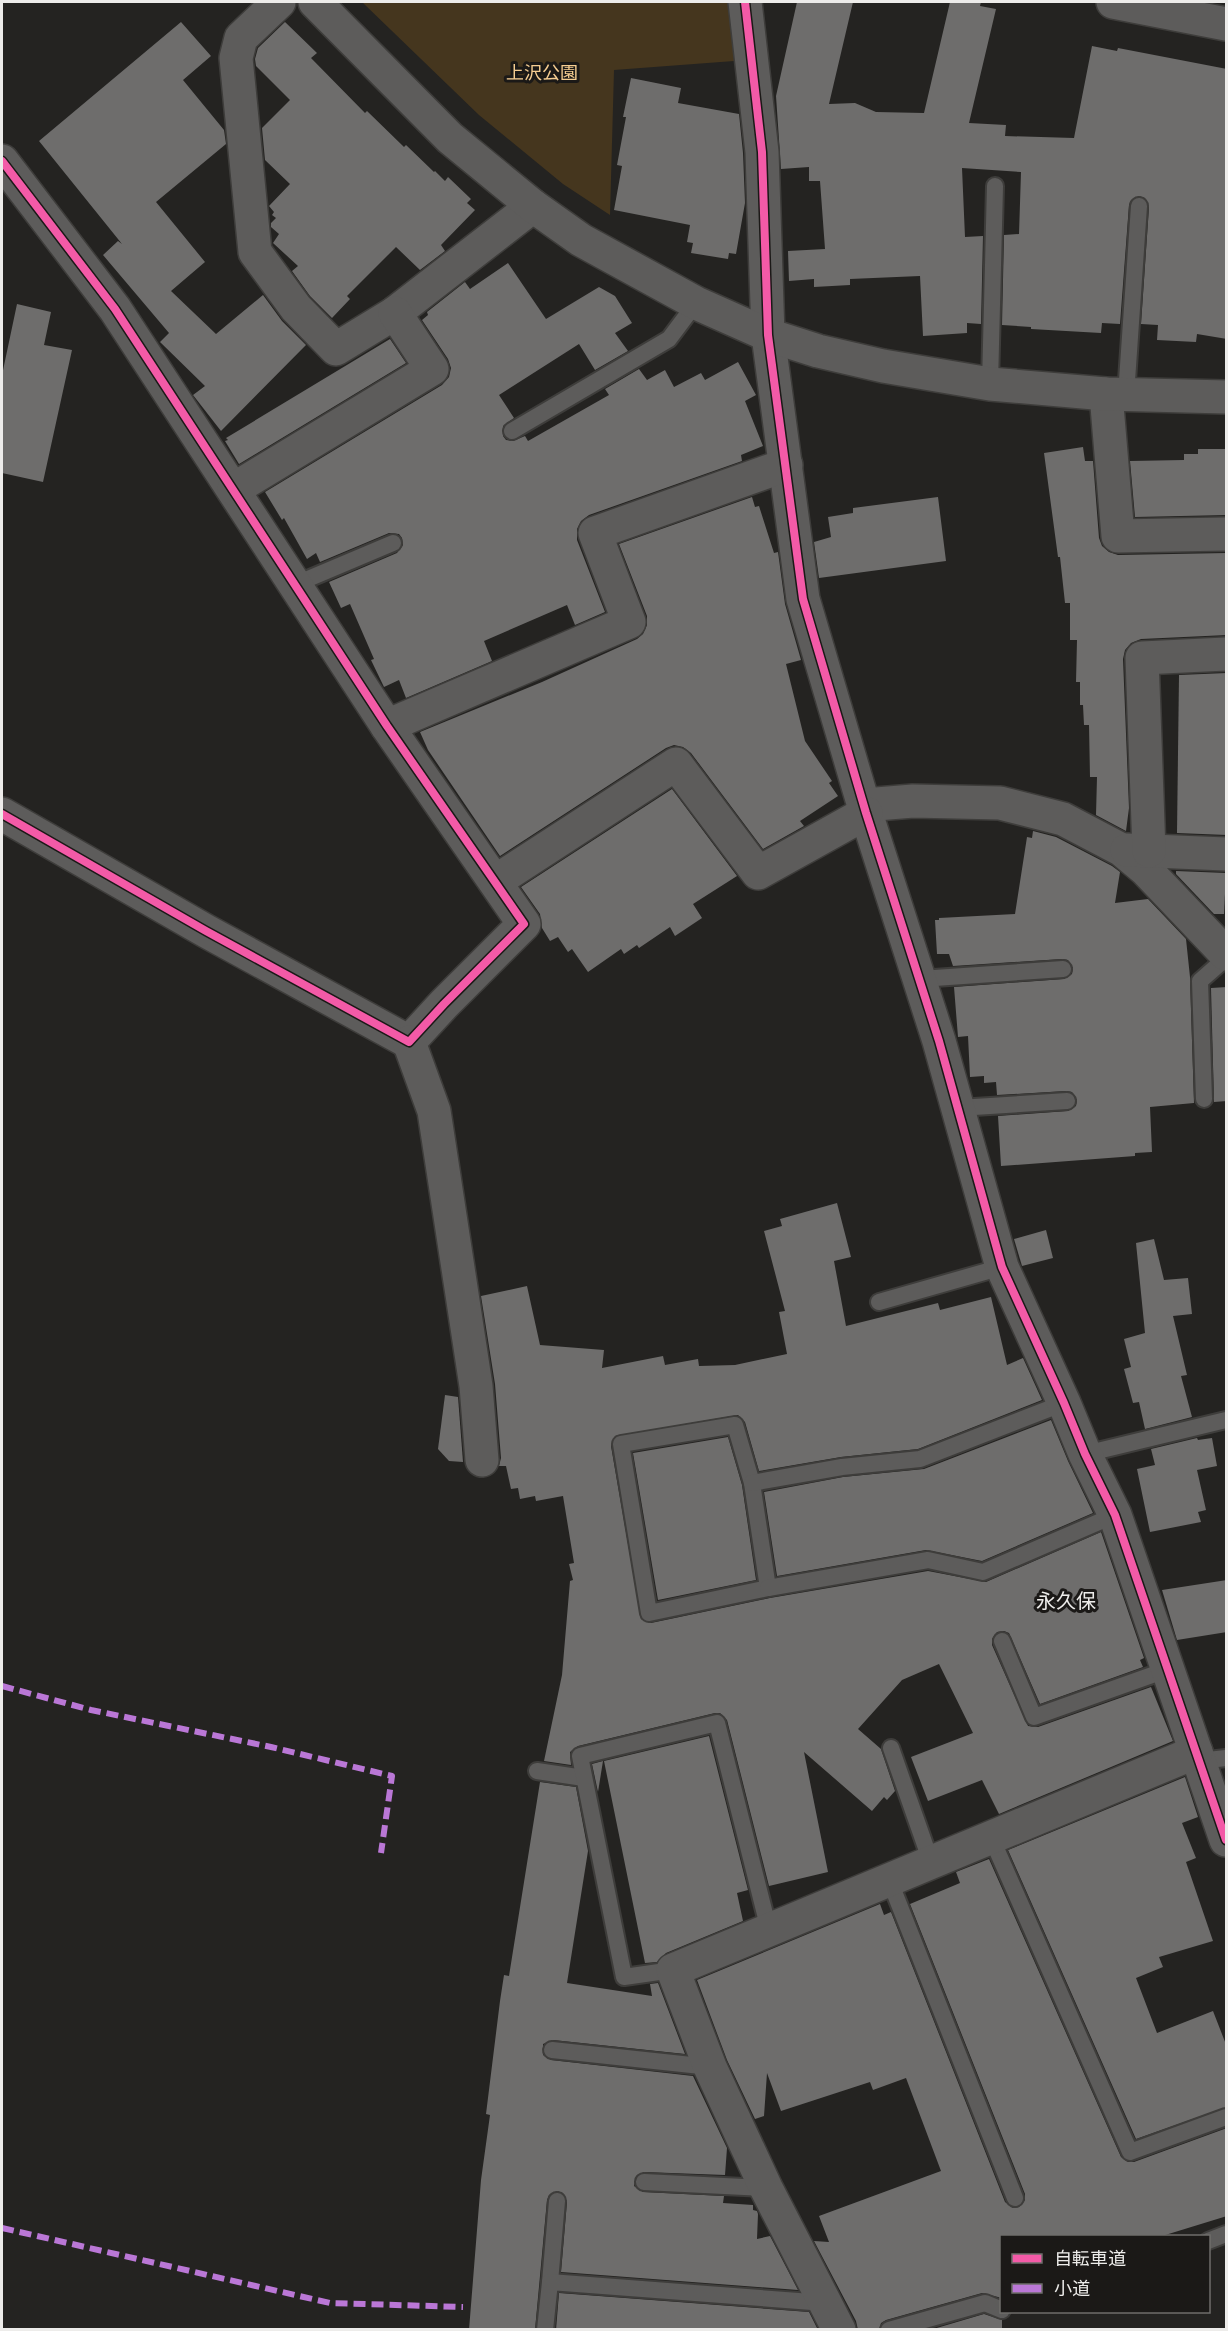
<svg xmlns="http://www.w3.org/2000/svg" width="1228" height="2331" font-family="Overpass,'Noto Sans JP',sans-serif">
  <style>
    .green { fill: #45361e }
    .building { fill: #6e6d6c }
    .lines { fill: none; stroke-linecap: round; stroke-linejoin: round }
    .service-casing { stroke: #3e3d3b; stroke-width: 20 }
    .minor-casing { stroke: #3e3d3b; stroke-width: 36 }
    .tertiary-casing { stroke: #3e3d3b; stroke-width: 36 }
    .service { stroke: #5d5c5b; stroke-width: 16 }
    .minor { stroke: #5d5c5b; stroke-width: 33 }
    .tertiary { stroke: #5d5c5b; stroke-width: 33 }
    .quiet { stroke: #ba77d6; stroke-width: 6; stroke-dasharray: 12 6; stroke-linecap: butt }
    .cycleway-casing { stroke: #1b1917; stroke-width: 11 }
    .cycleway { stroke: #f35aa7; stroke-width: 8 }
    .labels { text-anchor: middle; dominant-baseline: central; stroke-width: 6; stroke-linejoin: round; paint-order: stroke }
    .park-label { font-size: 18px; fill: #f5cd91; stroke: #1b1917 }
    .neighbourhood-label { font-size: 20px; fill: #edecea; stroke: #1b1917 }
  </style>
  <rect width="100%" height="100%" fill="#242321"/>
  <!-- green -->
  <path class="green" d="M 362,2 L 729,2 L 734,61 L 614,70 L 610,215 L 563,184 L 479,115 Z"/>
  <!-- building -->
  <g class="building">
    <path d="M 797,2 L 853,2 L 829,104 L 855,103 L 876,112 L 924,113 L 950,2 L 981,2 L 980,6 L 996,9 L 969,123 L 1006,125 L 1005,136 L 1074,138 L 1092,46 L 1117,51 L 1118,48 L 1227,69 L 1227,339 L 1197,334 L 1196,342 L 1157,340 L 1158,325 L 1141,324 L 1149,207 L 1145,198 L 1139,196 L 1131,200 L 1129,205 L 1120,324 L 1102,323 L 1101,333 L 1031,329 L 1031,327 L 1002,325 L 1004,235 L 1019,234 L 1021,172 L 962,168 L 965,237 L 983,236 L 981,324 L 967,323 L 967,333 L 923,336 L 920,276 L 850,279 L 850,285 L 814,287 L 814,279 L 789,281 L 788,251 L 825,249 L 820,181 L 809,181 L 809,167 L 781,169 L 776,96 Z"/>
    <path d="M 181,22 L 211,56 L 183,80 L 224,130 L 226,144 L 156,202 L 205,262 L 171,291 L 216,334 L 263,295 L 282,321 L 306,345 L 221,431 L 193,395 L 205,386 L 160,342 L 169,333 L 103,255 L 118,241 L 122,244 L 39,141 Z"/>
    <path d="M 285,22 L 317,53 L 311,58 L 365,113 L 367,111 L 404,147 L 406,145 L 434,172 L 435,171 L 445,181 L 448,177 L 471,199 L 467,203 L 475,210 L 441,245 L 445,251 L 420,270 L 396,247 L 347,296 L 350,299 L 332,318 L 310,296 L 292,271 L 298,266 L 273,243 L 279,234 L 271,227 L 271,223 L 276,218 L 272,215 L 274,212 L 269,206 L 290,184 L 265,160 L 262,128 L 290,100 L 256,66 L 255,59 L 258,48 Z"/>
    <path d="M 631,78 L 681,88 L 678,103 L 739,114 L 743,153 L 745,203 L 736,254 L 729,253 L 728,259 L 691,253 L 693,243 L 687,242 L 690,225 L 614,210 L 622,166 L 617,165 L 626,117 L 623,117 Z"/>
    <path d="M 508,263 L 546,319 L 599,287 L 615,296 L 632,323 L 615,333 L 628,351 L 595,370 L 579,344 L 499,395 L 514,418 L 503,426 L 503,436 L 506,440 L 513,441 L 525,436 L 528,441 L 609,395 L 605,389 L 639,369 L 647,380 L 665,370 L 674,387 L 701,373 L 705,380 L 738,362 L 756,395 L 745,401 L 763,446 L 741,455 L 742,461 L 589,515 L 581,521 L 577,529 L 577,540 L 605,612 L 575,625 L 567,605 L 484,641 L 492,661 L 406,698 L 399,680 L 384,687 L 371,660 L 374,659 L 350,604 L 341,608 L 329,582 L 397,553 L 403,545 L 402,538 L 399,534 L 389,533 L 320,562 L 316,553 L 307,559 L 284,518 L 282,520 L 265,492 L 442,385 L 449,377 L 451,368 L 448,359 L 422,320 L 428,315 L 427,312 L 465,282 L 470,289 Z"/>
    <path d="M 17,304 L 51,312 L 44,345 L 72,350 L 43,482 L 2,473 L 2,375 Z"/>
    <path d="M 390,339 L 406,363 L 239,464 L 225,441 L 228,440 L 226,438 Z"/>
    <path d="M 1083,447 L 1085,461 L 1093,461 L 1099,538 L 1102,546 L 1109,552 L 1118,555 L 1227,553 L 1227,635 L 1141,639 L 1131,643 L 1125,650 L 1123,659 L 1129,808 L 1126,831 L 1096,815 L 1097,777 L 1090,777 L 1089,725 L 1084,725 L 1083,705 L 1080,705 L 1080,682 L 1076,682 L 1077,640 L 1070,640 L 1070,603 L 1065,603 L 1060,557 L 1058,557 L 1044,453 Z"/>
    <path d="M 1198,449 L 1227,449 L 1227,515 L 1135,517 L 1130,461 L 1184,460 L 1184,454 L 1198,454 Z"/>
    <path d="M 752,497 L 755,507 L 759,506 L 774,553 L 778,552 L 785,604 L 801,660 L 786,664 L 805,741 L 832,781 L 829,783 L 838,796 L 800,821 L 804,826 L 763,849 L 691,753 L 683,747 L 674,745 L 666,748 L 500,856 L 428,750 L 420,732 L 542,682 L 637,639 L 643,634 L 647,625 L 647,616 L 619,544 Z"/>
    <path d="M 938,497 L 946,561 L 819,578 L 814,542 L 831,537 L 828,517 L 853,513 L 853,508 Z"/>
    <path d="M 1227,673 L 1227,835 L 1177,833 L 1179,675 Z"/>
    <path d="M 672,789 L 737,876 L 693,904 L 702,918 L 675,936 L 670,927 L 639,948 L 637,945 L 624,954 L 621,949 L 588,972 L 572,949 L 568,952 L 558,937 L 550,941 L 542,928 L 540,914 L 521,887 Z"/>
    <path d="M 1033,831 L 1056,837 L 1112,866 L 1120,872 L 1115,903 L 1148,899 L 1186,939 L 1190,977 L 1194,1103 L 1150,1107 L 1152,1152 L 1135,1153 L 1135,1156 L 1001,1166 L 998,1116 L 1068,1111 L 1076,1106 L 1077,1100 L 1072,1092 L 1066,1091 L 997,1095 L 996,1082 L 984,1083 L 984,1076 L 970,1077 L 968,1036 L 958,1037 L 954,987 L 1064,979 L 1072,974 L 1073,968 L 1068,960 L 1062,959 L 953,966 L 949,954 L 937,954 L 935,920 L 939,920 L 939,918 L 1015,914 L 1027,837 L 1032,838 Z"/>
    <path d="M 1176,871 L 1226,873 L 1224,914 L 1214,914 L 1176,874 Z"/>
    <path d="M 1227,987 L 1227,1101 L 1214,1102 L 1211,988 Z"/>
    <path d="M 837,1203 L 851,1257 L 834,1261 L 846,1326 L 938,1303 L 940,1310 L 991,1297 L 1007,1365 L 1023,1358 L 1042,1400 L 918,1449 L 841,1457 L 759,1471 L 745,1422 L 738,1415 L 615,1436 L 611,1446 L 641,1619 L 651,1623 L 770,1598 L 928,1571 L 986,1582 L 1101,1532 L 1144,1658 L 1140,1660 L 1143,1667 L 1040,1704 L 1009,1633 L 1004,1631 L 997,1632 L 992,1639 L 992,1645 L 1028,1726 L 1038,1727 L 1151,1687 L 1173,1741 L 999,1814 L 982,1780 L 928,1801 L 911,1757 L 973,1733 L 939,1664 L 902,1680 L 858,1729 L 881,1749 L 895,1791 L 887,1800 L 884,1797 L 872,1811 L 804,1752 L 828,1872 L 769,1886 L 727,1720 L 720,1713 L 715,1713 L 578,1746 L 570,1752 L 571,1765 L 544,1761 L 562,1675 L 570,1581 L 573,1580 L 569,1564 L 574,1563 L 563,1496 L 536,1501 L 535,1496 L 520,1499 L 518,1488 L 511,1489 L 506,1466 L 499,1466 L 501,1458 L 495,1384 L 481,1296 L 527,1286 L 540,1345 L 604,1350 L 602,1368 L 663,1356 L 665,1365 L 698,1359 L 699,1366 L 735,1365 L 787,1354 L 779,1312 L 785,1311 L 764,1231 L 782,1226 L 780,1219 Z"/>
    <path d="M 1046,1230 L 1053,1258 L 1022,1266 L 1014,1239 Z"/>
    <path d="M 1154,1239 L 1164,1280 L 1188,1278 L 1192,1314 L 1173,1316 L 1187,1375 L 1181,1376 L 1192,1417 L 1145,1429 L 1139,1402 L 1133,1403 L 1124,1369 L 1131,1367 L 1124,1339 L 1145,1333 L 1136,1243 Z"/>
    <path d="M 445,1395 L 458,1397 L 463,1462 L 449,1461 L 438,1449 Z"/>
    <path d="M 1051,1420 L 1068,1461 L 1093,1513 L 982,1561 L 926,1550 L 777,1576 L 764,1492 L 843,1477 L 924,1469 Z"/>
    <path d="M 728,1437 L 742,1485 L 756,1580 L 658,1600 L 633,1453 Z"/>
    <path d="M 1197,1438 L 1198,1440 L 1212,1438 L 1217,1466 L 1197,1470 L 1206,1510 L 1198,1512 L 1201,1522 L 1150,1532 L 1137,1469 L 1155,1465 L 1151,1449 Z"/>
    <path d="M 1227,1580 L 1227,1632 L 1177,1640 L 1162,1590 Z"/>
    <path d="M 709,1736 L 748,1890 L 737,1893 L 743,1921 L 666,1953 L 657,1962 L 645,1963 L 604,1761 Z"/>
    <path d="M 603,1761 L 598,1792 L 592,1764 Z"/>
    <path d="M 1185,1777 L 1198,1817 L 1182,1823 L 1196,1858 L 1186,1862 L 1213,1941 L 1159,1957 L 1163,1967 L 1136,1978 L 1157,2033 L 1213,2011 L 1227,2047 L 1227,2107 L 1136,2139 L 1008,1850 Z"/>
    <path d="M 540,1782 L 576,1787 L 588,1851 L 567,1983 L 652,1996 L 650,1984 L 658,1983 L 685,2054 L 553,2040 L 543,2044 L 543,2055 L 551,2060 L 693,2076 L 727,2148 L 725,2175 L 644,2172 L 636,2176 L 634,2186 L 643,2192 L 724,2196 L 723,2203 L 753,2205 L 753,2210 L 757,2211 L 758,2214 L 757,2239 L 770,2236 L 798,2290 L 561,2272 L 567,2202 L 563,2193 L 557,2191 L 549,2195 L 547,2200 L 535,2330 L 469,2330 L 481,2180 L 490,2115 L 486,2114 L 500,2001 L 504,1975 L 509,1976 Z"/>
    <path d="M 989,1859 L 1121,2157 L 1128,2162 L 1134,2162 L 1227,2128 L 1227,2216 L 1162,2236 L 1002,2236 L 1002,2298 L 982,2293 L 886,2320 L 881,2323 L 879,2330 L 858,2330 L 856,2321 L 814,2241 L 829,2242 L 819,2216 L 941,2171 L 906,2078 L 873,2090 L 870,2082 L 781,2111 L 767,2073 L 764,2116 L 755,2119 L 727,2060 L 697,1980 L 880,1904 L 884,1915 L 891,1912 L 1005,2202 L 1013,2208 L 1019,2207 L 1025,2200 L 1025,2194 L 910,1904 L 960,1883 L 956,1872 Z"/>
    <path d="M 559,2293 L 809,2312 L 818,2330 L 556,2330 Z"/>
    <path d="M 984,2314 L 1002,2320 L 1002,2330 L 930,2330 Z"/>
  </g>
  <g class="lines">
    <defs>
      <g id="service">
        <path d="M 990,384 L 995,186"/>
        <path d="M 1126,395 L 1139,206"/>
        <path d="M 512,431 L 669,339 L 696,303"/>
        <path d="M 296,584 L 393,543"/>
        <path d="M 920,979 L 1063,969"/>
        <path d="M 1204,1099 L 1200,981 L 1226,958"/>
        <path d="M 958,1108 L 1067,1101"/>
        <path d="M 879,1302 L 1002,1267"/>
        <path d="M 735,1425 L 752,1483 L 768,1588 L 649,1613 L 621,1444 Z"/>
        <path d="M 1085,1454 L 1226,1420"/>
        <path d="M 752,1483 L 842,1467 L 920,1459 L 1064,1403"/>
        <path d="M 768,1588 L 928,1560 L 983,1572 L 1115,1515"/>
        <path d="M 1002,1641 L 1034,1717 L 1169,1669"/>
        <path d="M 891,1748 L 931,1862"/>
        <path d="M 1199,1761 L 1226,1758"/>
        <path d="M 537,1771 L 584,1778"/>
        <path d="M 991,1837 L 1130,2152 L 1226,2117"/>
        <path d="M 889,1879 L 1015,2198"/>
        <path d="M 673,1970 L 624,1977 L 580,1756 L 717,1723 L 769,1930"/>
        <path d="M 552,2050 L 710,2067"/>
        <path d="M 644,2182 L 766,2188"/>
        <path d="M 1208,2241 L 1226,2234"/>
        <path d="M 550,2282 L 557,2201"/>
        <path d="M 545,2330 L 550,2282 L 825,2303"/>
        <path d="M 889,2330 L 985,2303 L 1002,2310"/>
      </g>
      <g id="minor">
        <path d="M 279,2 L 241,38 L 236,58 L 255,252 L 296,308 L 336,349 L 395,313 L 533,206"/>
        <path d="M 745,2 L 762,152 L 768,335 L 803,599 L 866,813 L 939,1041 L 1002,1267 L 1064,1403 L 1085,1454 L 1115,1515 L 1226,1840"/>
        <path d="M 1113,2 L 1226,24"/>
        <path d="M 2,161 L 115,309 L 387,726 L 524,924 L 444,1004 L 409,1042 L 206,931 L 2,814"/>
        <path d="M 1106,394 L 1118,536 L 1226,534"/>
        <path d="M 234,489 L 432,369 L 395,313"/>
        <path d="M 387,726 L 629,622 L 595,533 L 786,465"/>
        <path d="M 864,805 L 913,801 L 1000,803 L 1063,819 L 1122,850 L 1146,870 L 1226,954"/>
        <path d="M 1127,850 L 1226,854"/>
        <path d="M 1149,851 L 1142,658 L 1226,654"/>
        <path d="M 496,881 L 676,764 L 758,873 L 866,813"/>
        <path d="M 409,1042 L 434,1111 L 476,1386 L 482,1460"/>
        <path d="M 839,2330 L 766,2188 L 710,2067 L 673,1970 L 1196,1752"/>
      </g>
      <path id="tertiary" d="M 315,2 L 450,138 L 533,206 L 581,240 L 696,303 L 768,335 L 818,351 L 883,366 L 990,384 L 1106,394 L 1226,397"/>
    </defs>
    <!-- service casing -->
    <use href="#service" class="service-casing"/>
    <!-- minor casing -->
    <use href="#minor" class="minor-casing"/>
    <!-- tertiary casing -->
    <use href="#tertiary" class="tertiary-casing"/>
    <!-- service -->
    <use href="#service" class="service"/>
    <!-- minor -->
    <use href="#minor" class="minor"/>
    <!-- tertiary -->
    <use href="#tertiary" class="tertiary"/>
    <!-- quiet -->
    <g class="quiet">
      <path d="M 2,1686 L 91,1710 L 271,1747 L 392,1776 L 381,1853"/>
      <path d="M 2,2228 L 330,2303 L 463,2307"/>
    </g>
    <defs>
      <g id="cycleway">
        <path d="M 745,2 L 762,152 L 768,335 L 803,599 L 866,813 L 939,1041 L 1002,1267 L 1064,1403 L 1085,1454 L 1115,1515 L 1226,1840"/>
        <path d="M 2,161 L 115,309 L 387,726 L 524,924 L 444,1004 L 409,1042 L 206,931 L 2,814"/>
      </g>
    </defs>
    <!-- cycleway casing -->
    <use href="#cycleway" class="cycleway-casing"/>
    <!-- cycleway -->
    <use href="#cycleway" class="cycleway"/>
  </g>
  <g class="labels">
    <!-- park labels -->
    <g class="park-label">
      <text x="542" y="74">上沢公園</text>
    </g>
    <!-- neighbourhood labels -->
    <g class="neighbourhood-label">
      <text x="1066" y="1603">永久保</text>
    </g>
  </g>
  <!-- border -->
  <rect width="1228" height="2331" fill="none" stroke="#edecea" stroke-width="6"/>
  <!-- legend -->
  <rect x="1000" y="2235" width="210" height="78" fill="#1b1917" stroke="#6f6d6b" stroke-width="1.5"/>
  <rect x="1012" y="2254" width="30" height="9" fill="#f35aa7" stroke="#6f6d6b" stroke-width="1.5"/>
  <text x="1054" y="2265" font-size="18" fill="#edecea">自転車道</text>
  <rect x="1012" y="2284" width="30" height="9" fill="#ba77d6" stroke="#6f6d6b" stroke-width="1.5"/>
  <text x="1054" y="2295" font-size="18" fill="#edecea">小道</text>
</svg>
